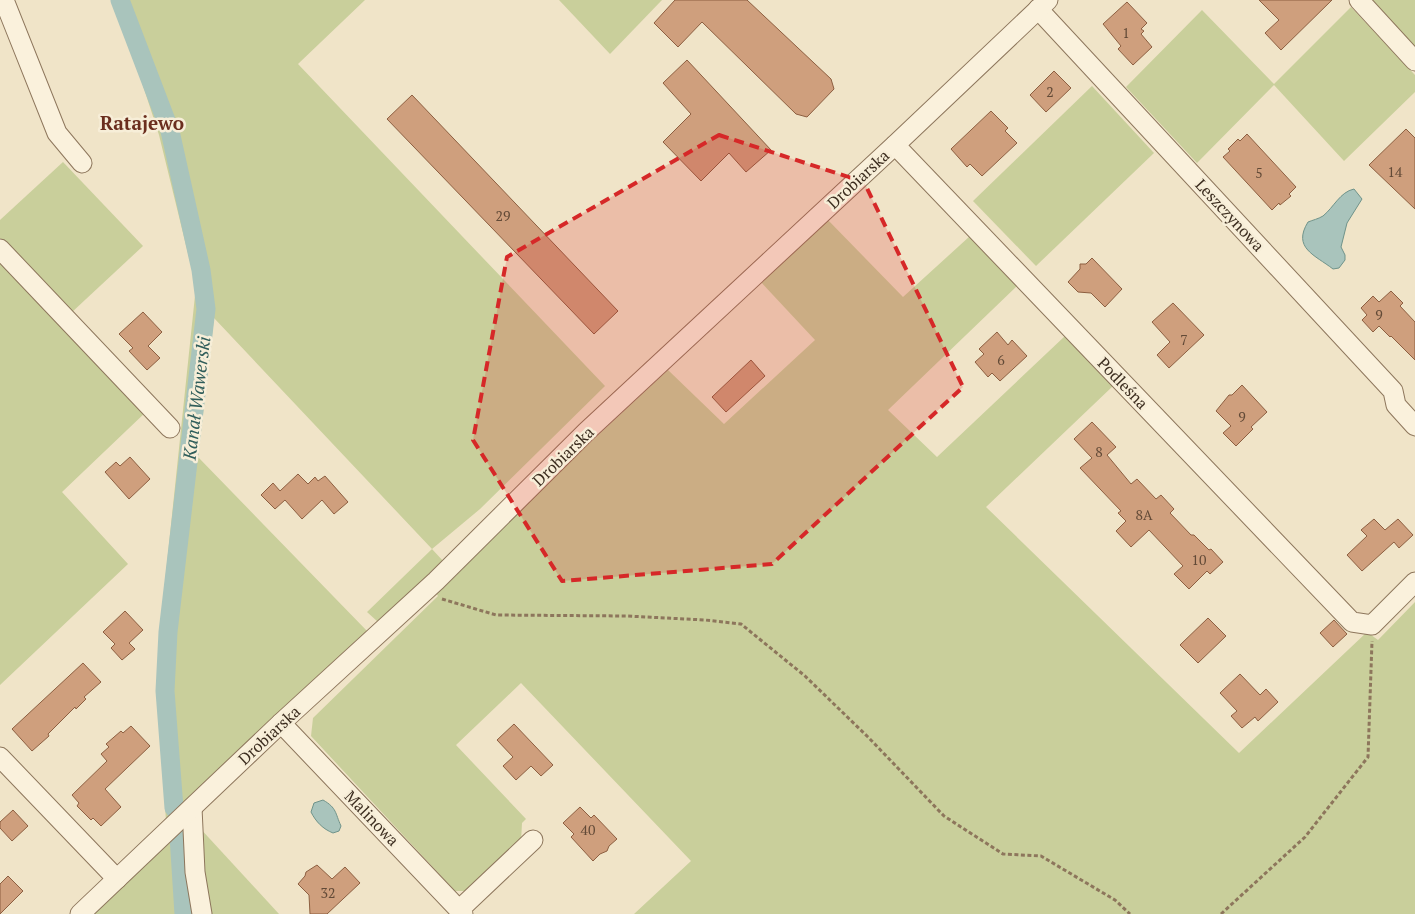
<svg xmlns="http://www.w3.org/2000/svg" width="1415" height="914" font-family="'PT Serif',serif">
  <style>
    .green { fill: #c9cf9b }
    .water { fill: #a9c4bc; stroke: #6f938a }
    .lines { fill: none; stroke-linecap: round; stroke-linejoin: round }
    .canal { stroke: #a9c4bc; stroke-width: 19 }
    .building { fill: #cf9f7d; stroke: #8d5f41 }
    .minor-casing { stroke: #8d765c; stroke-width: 21 }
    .path { stroke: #8d765c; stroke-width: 3; stroke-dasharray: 4 2.5; stroke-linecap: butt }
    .minor { stroke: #faf1dc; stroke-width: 19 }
    .marked { fill: #d62828; fill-opacity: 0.2; stroke: #d62828; stroke-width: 4; stroke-dasharray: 10 6; stroke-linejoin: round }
    .labels { text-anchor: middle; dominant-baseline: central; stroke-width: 5; stroke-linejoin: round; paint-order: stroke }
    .number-label { font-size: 14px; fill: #624a37 }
    .street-label { font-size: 16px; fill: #3d2e20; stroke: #f7eed8 }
    .water-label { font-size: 18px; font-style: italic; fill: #2f5d5a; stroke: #f7eed8 }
    .quarter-label { font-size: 19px; font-weight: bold; fill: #6b2e1e; stroke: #f7eed8 }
  </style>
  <rect width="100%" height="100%" fill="#f0e4c8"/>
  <!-- green -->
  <g class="green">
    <path d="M 112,0 L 365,0 L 298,64 L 605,386 L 480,509 L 432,549 L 444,562 L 378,622 L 367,612 L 432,549 L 214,318 L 198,457 L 368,632 L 166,821 L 157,679 L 163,601 L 196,286 L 159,135 L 136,64 Z"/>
    <path d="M 559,0 L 662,0 L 610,54 Z"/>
    <path d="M 1369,0 L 1415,0 L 1415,50 Z"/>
    <path d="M 1351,7 L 1415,75 L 1415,92 L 1344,161 L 1274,85 L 1197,163 L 1126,87 L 1202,10 L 1274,84 Z"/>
    <path d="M 1092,86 L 1154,153 L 1036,266 L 973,201 Z"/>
    <path d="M 63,162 L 143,246 L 71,313 L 0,238 L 0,220 Z"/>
    <path d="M 826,218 L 903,297 L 970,236 L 1017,286 L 888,410 L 937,457 L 1065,336 L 1113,386 L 986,507 L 1239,753 L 1367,632 L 1378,640 L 1415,602 L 1415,914 L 634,914 L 691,861 L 521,683 L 456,745 L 526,819 L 522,823 L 521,842 L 468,891 L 455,891 L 311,736 L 313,718 L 438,596 L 433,589 L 668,370 L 724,424 L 815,340 L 760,281 Z"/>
    <path d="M 0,256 L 148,410 L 62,492 L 128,564 L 0,685 Z"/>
    <path d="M 186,825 L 194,914 L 89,914 Z"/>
    <path d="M 198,826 L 279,914 L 210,914 Z"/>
  </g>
  <!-- water -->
  <g class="water">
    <path d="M 1354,189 L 1362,199 L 1347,223 L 1341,247 L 1345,255 L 1345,260 L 1339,268 L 1333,269 C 1315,255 1292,248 1308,222 C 1313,220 1318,219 1323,216 C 1334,207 1340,192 1354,189 Z"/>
    <path d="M 323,800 C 337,808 335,813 341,826 L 339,831 L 333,833 C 323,829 316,822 311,812 L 314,803 Z"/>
  </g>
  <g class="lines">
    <!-- canal -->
    <g class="canal">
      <path d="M 120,0 L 170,131 L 201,270 L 206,309 L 168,632 L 165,691 L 174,808"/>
      <path d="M 179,836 L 184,914"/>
    </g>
  </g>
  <!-- building -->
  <g class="building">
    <path d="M 675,0 L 747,0 L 831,79 L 834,89 L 807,117 L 796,114 L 702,22 L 678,47 L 654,23 Z"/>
    <path d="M 1259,0 L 1332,0 L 1281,50 L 1265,33 L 1279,20 Z"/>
    <path d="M 1127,2 L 1147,23 L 1141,29 L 1144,31 L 1141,34 L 1152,47 L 1133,65 L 1118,49 L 1121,46 L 1103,24 Z"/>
    <path d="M 687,60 L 771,150 L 746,172 L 729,153 L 701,181 L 663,142 L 691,114 L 663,83 Z"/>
    <path d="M 1054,71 L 1071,88 L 1046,112 L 1030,95 Z"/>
    <path d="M 412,95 L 618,311 L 594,334 L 387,119 Z"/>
    <path d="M 991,111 L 1008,128 L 1005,131 L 1017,143 L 982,176 L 970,164 L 967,167 L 951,149 Z"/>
    <path d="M 1406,129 L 1415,138 L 1415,209 L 1369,165 Z"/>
    <path d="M 1247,134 L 1296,187 L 1289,194 L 1291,196 L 1280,205 L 1279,203 L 1272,210 L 1223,157 L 1230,151 L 1228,149 L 1238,139 L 1240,141 Z"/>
    <path d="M 1092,258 L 1122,289 L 1105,307 L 1091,293 L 1078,292 L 1068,282 L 1080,269 L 1080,264 L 1086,264 Z"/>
    <path d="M 1391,291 L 1403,303 L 1400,306 L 1415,322 L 1415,360 L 1391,336 L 1390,337 L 1379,326 L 1373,332 L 1362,320 L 1367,315 L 1361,308 L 1373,296 L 1379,302 Z"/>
    <path d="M 1173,303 L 1204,335 L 1169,368 L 1157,355 L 1170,342 L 1152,322 Z"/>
    <path d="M 143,312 L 162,332 L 148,346 L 160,358 L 147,370 L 129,351 L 133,348 L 119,334 Z"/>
    <path d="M 997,332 L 1008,345 L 1012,340 L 1027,356 L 1000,381 L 992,373 L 988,377 L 975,362 L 984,354 L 979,349 Z"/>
    <path d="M 751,360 L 765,376 L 726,412 L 712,397 Z"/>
    <path d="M 1242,385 L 1267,412 L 1251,427 L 1253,429 L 1236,446 L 1223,433 L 1231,426 L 1216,411 L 1229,395 L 1232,395 Z"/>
    <path d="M 1092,422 L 1116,447 L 1107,455 L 1131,484 L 1137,479 L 1156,499 L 1161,495 L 1174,509 L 1170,513 L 1191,535 L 1194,535 L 1209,550 L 1211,549 L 1223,562 L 1210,574 L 1207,571 L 1189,589 L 1174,574 L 1183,566 L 1149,530 L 1131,547 L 1116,531 L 1126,521 L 1118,513 L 1121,511 L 1080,468 L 1092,458 L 1074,439 Z"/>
    <path d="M 130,457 L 150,479 L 129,499 L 105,472 L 116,462 L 120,466 Z"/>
    <path d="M 298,474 L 308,484 L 315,477 L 318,481 L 325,476 L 348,502 L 334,514 L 322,500 L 302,519 L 285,500 L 275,509 L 261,495 L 273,483 L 280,491 Z"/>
    <path d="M 1374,519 L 1385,530 L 1398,519 L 1413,535 L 1399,548 L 1394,542 L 1362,571 L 1347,555 L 1367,536 L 1361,530 Z"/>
    <path d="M 125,611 L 143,630 L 129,643 L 135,649 L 122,660 L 111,648 L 115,644 L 103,632 Z"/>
    <path d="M 1208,618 L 1226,636 L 1198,663 L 1180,645 Z"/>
    <path d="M 1334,620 L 1347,634 L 1333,647 L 1320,633 Z"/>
    <path d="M 83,663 L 101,682 L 84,697 L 86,699 L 76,709 L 75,707 L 48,734 L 49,736 L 32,751 L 12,729 Z"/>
    <path d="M 1240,674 L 1260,695 L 1266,689 L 1278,702 L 1258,721 L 1255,717 L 1242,728 L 1231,716 L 1237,711 L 1220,693 Z"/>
    <path d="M 514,724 L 553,765 L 541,776 L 531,766 L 516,780 L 503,766 L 513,757 L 497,740 Z"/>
    <path d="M 131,726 L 150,746 L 105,789 L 121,807 L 101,826 L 93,818 L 91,820 L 77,806 L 79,803 L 72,795 L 107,761 L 101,754 L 109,747 L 106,744 L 121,731 L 123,733 Z"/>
    <path d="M 580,807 L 591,818 L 594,815 L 617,839 L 609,846 L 607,851 L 600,854 L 593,861 L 571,837 L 574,834 L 563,823 Z"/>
    <path d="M 13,810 L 28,826 L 12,841 L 0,828 L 0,822 Z"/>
    <path d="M 317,865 L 332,879 L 345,867 L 360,883 L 327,914 L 310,914 L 309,895 L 298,884 L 305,876 L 306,872 Z"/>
    <path d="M 8,876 L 23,891 L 0,914 L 0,884 Z"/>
  </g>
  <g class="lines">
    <defs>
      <g id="minor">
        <path d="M 4,0 L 57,133 L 82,163"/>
        <path d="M 1359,0 L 1415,61"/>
        <path d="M 1038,9 L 1393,391 L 1396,405 L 1415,426"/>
        <path d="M 895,145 L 1352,622 L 1372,625 L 1415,582"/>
        <path d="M 0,249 L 170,428"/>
        <path d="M 281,723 L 463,914"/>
        <path d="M 0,757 L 117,879"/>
        <path d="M 192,808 L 195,872 L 202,914"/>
        <path d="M 459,910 L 533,840"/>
        <path d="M 80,914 L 281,723 L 436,581 L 586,432 L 895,145 L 1048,0"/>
      </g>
    </defs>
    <!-- minor casing -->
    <use href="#minor" class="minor-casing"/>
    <!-- path -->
    <g class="path">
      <path d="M 442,599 L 496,615 L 627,616 L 705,620 L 741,624 L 805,676 L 868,737 L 944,816 L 1003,854 L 1041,856 L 1115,900 L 1130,914"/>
      <path d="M 1221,914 L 1305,837 L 1368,757 L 1372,641"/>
    </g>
    <!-- minor -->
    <use href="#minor" class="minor"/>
  </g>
  <!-- marked area -->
  <path class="marked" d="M 719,135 L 864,182 L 963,387 L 772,564 L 562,581 L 473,440 L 507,257 Z"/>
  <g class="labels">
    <!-- number labels -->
    <g class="number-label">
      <text x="1126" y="32">1</text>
      <text x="1050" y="91">2</text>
      <text x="1395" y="171">14</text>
      <text x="1259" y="172">5</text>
      <text x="503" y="215">29</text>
      <text x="1379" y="314">9</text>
      <text x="1184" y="339">7</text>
      <text x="1001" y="359">6</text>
      <text x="1242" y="416">9</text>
      <text x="1099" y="451">8</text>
      <text x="1144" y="514">8A</text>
      <text x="1199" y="559">10</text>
      <text x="588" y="829">40</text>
      <text x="328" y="892">32</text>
    </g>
    <!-- street labels -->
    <g class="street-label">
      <text transform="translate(858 179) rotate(-43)">Drobiarska</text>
      <text transform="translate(1230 215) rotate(47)">Leszczynowa</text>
      <text transform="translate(1123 383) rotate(46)">Podleśna</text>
      <text transform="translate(563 456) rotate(-44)">Drobiarska</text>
      <text transform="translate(269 735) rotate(-43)">Drobiarska</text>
      <text transform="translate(372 818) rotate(46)">Malinowa</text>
    </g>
    <!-- water labels -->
    <g class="water-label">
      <text transform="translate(196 398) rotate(-83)">Kanał Wawerski</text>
    </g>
    <!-- quarter labels -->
    <g class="quarter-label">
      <text x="142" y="122">Ratajewo</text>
    </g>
  </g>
</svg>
